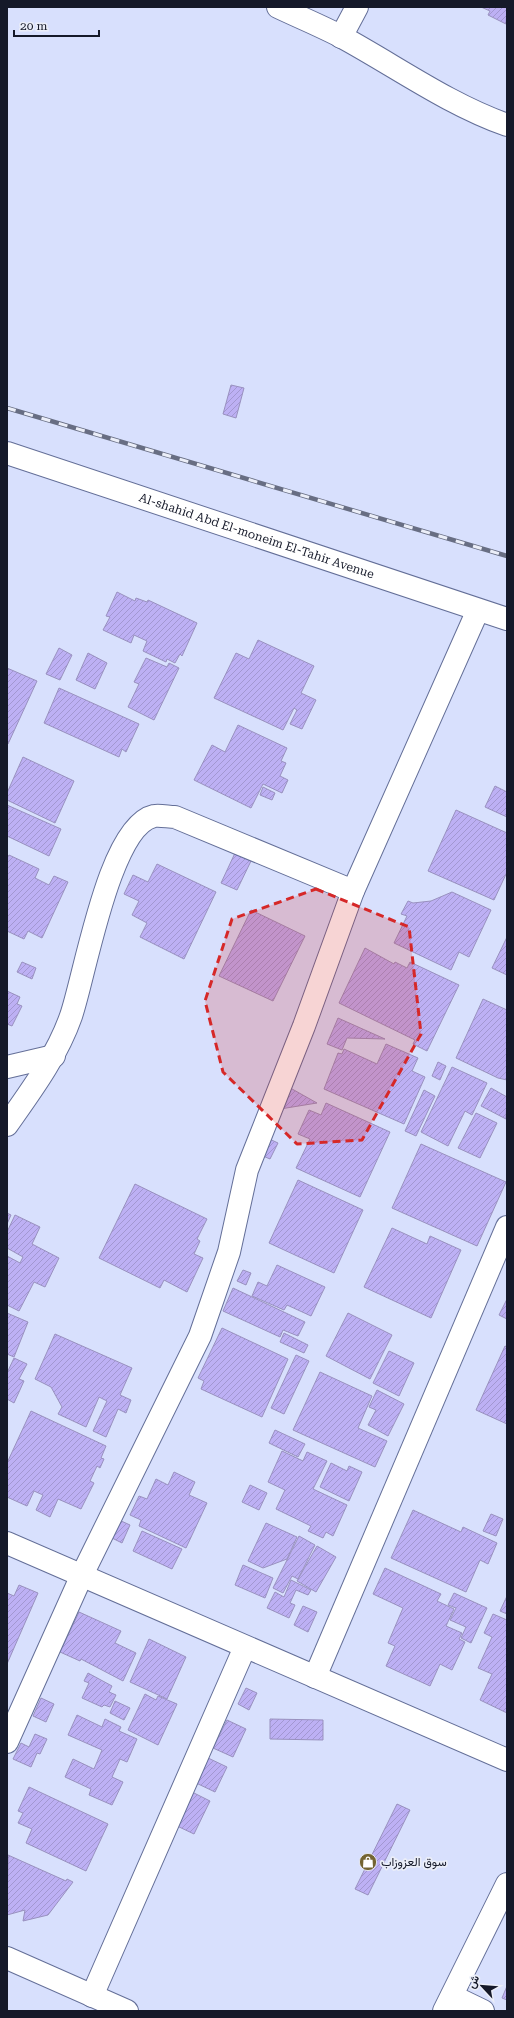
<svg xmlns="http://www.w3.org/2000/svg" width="514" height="2018" font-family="'Roboto Serif',Vazirmatn,serif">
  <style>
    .building { fill: url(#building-hatch); stroke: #9991bf }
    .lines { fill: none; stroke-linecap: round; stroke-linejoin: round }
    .street-casing { stroke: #646f98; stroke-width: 24 }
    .secondary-casing { stroke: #646f98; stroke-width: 24 }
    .street { stroke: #fff; stroke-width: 22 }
    .secondary { stroke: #fff; stroke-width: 22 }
    .rail-casing { stroke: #686e83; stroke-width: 4.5 }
    .rail { stroke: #ebeef8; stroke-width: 3; stroke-dasharray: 9; stroke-linecap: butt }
    .marked { fill: #d62828; fill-opacity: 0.2; stroke: #d62828; stroke-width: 3; stroke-dasharray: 8 5; stroke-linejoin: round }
    .labels { text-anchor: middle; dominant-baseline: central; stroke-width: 3.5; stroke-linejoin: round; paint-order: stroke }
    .street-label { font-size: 12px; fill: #151929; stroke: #ebeef8 }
    .poi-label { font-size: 12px; fill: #151929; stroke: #ebeef8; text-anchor: start }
  </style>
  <defs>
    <pattern id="building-hatch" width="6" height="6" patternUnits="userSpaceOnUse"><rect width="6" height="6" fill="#bdb0f4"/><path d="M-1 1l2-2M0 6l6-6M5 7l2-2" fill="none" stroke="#a297d1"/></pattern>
  </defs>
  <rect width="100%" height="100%" fill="#d8e0fd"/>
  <!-- building -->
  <g class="building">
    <path d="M 481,7 L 507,7 L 506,24 L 488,15 L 490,11 Z"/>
    <path d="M 231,385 L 244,388 L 236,418 L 223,414 Z"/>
    <path d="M 117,592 L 135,601 L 136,598 L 147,602 L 148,600 L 197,623 L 182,656 L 180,654 L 175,663 L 167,659 L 166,662 L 143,651 L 147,641 L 134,635 L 131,643 L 103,630 L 110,617 L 106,616 Z"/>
    <path d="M 258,640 L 314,666 L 301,693 L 316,700 L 302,729 L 290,724 L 297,710 L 294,708 L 283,730 L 214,698 L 236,653 L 249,659 Z"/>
    <path d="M 59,648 L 72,655 L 60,680 L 46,674 Z"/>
    <path d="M 88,653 L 107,663 L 95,689 L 76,680 Z"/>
    <path d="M 146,658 L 167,667 L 169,663 L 179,668 L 154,720 L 128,707 L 139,684 L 134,682 Z"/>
    <path d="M 7,668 L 37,681 L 8,744 L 7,743 Z"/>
    <path d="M 59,688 L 139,724 L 126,752 L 122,749 L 119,757 L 44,723 Z"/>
    <path d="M 238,725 L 287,748 L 281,761 L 286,763 L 280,776 L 288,780 L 282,793 L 263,784 L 251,808 L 194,780 L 212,745 L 225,752 Z"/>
    <path d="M 23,757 L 74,781 L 55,823 L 7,800 L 7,793 Z"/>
    <path d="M 495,786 L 507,792 L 507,817 L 485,807 Z"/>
    <path d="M 263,787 L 275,793 L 272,800 L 260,795 Z"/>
    <path d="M 7,805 L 61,829 L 49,856 L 7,836 Z"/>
    <path d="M 456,810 L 507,833 L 507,872 L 494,900 L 428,871 Z"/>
    <path d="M 235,853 L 251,861 L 237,890 L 221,883 Z"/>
    <path d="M 9,855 L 39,869 L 35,878 L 49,885 L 54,876 L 68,882 L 42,938 L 28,931 L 24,939 L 7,931 L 7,858 Z"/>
    <path d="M 157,864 L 216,892 L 184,959 L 140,937 L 147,923 L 132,915 L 139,901 L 124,894 L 133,875 L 148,882 Z"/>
    <path d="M 452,892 L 491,910 L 469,957 L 459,952 L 451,970 L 394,943 L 407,916 L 401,914 L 408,901 L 413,903 L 431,901 Z"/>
    <path d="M 251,910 L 305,936 L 273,1001 L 219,976 Z"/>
    <path d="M 507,937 L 507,975 L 492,968 Z"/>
    <path d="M 365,948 L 394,964 L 395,962 L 407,968 L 410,962 L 459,985 L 427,1051 L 413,1044 L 415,1040 L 339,1003 Z"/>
    <path d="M 22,962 L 36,968 L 32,979 L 17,972 Z"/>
    <path d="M 7,991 L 20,997 L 17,1004 L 22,1006 L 12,1026 L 7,1024 Z"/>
    <path d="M 483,999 L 507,1010 L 507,1080 L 498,1078 L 456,1058 Z"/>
    <path d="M 338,1018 L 385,1039 L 347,1038 L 342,1050 L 327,1044 Z"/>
    <path d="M 386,1044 L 418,1058 L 412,1071 L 425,1077 L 404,1124 L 324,1089 L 338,1053 L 342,1054 L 344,1049 L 377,1064 Z"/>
    <path d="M 438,1062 L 446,1066 L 440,1080 L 432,1076 Z"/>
    <path d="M 452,1067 L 487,1083 L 472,1115 L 465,1111 L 448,1146 L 421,1132 Z"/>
    <path d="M 285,1085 L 317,1103 L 274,1110 Z"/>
    <path d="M 491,1088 L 507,1097 L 506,1119 L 481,1106 Z"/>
    <path d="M 424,1090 L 435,1096 L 416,1136 L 405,1131 Z"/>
    <path d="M 326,1103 L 390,1132 L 360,1197 L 296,1168 L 310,1139 L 298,1134 L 309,1110 L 321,1115 Z"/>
    <path d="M 476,1113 L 497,1123 L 480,1158 L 458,1148 Z"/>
    <path d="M 263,1136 L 278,1143 L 270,1159 L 256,1153 Z"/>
    <path d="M 421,1144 L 506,1182 L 477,1246 L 392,1208 Z"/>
    <path d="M 298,1180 L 363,1210 L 334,1273 L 269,1243 Z"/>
    <path d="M 135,1184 L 207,1219 L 197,1239 L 200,1241 L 194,1254 L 203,1258 L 187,1292 L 164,1280 L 160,1288 L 99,1258 Z"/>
    <path d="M 7,1213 L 11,1215 L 7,1224 Z"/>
    <path d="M 15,1215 L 40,1227 L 32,1244 L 59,1258 L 45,1287 L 34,1282 L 19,1311 L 7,1305 L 7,1256 L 20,1263 L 23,1257 L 7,1248 L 7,1232 Z"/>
    <path d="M 392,1228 L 427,1244 L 430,1236 L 461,1250 L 431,1318 L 364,1287 Z"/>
    <path d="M 277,1265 L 325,1287 L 311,1316 L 287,1305 L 284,1310 L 252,1296 L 258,1282 L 267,1286 Z"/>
    <path d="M 243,1270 L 251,1273 L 246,1285 L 237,1281 Z"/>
    <path d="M 233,1288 L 305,1322 L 298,1336 L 283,1330 L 280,1337 L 223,1311 Z"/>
    <path d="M 507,1299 L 507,1319 L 499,1315 Z"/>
    <path d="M 7,1313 L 28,1322 L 14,1357 L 7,1354 Z"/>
    <path d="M 348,1313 L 392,1335 L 370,1379 L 326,1356 Z"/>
    <path d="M 222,1328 L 288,1359 L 262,1417 L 201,1389 L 204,1381 L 198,1378 Z"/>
    <path d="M 284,1333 L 308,1345 L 304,1353 L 280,1342 Z"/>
    <path d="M 55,1334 L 132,1368 L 120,1395 L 131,1400 L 126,1413 L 118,1409 L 106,1437 L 93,1431 L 107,1401 L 99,1397 L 86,1427 L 58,1414 L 62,1407 L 51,1387 L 35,1379 Z"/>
    <path d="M 505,1346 L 507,1347 L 507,1424 L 476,1410 Z"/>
    <path d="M 389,1351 L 414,1363 L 399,1396 L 373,1383 Z"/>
    <path d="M 296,1355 L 309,1361 L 284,1414 L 271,1408 Z"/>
    <path d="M 14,1358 L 27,1364 L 19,1379 L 24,1381 L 14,1403 L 7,1399 L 7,1373 Z"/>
    <path d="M 320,1372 L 372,1396 L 358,1428 L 387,1441 L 375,1467 L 293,1430 Z"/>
    <path d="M 377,1390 L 404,1404 L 388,1436 L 368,1425 L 376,1410 L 369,1407 Z"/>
    <path d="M 31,1411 L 106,1446 L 101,1458 L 104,1459 L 100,1468 L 97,1466 L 90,1481 L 94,1483 L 81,1509 L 58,1499 L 50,1517 L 36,1510 L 43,1495 L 34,1491 L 27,1506 L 7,1497 L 7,1463 Z"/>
    <path d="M 275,1430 L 305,1444 L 298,1457 L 269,1443 Z"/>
    <path d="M 282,1451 L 303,1461 L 307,1452 L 327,1461 L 313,1489 L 347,1505 L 333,1536 L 326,1532 L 323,1538 L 308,1531 L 311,1526 L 276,1509 L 285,1490 L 268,1482 Z"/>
    <path d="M 331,1463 L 347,1471 L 349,1466 L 362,1472 L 349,1501 L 320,1487 Z"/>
    <path d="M 174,1472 L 195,1482 L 189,1495 L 207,1503 L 186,1548 L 139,1526 L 141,1520 L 130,1515 L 139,1496 L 147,1499 L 156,1479 L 168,1485 Z"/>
    <path d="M 250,1485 L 267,1493 L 259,1510 L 242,1502 Z"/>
    <path d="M 413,1510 L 461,1532 L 463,1527 L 497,1543 L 488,1564 L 480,1560 L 466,1592 L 391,1558 Z"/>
    <path d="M 491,1514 L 503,1519 L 496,1536 L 483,1531 Z"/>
    <path d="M 119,1520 L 130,1525 L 122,1543 L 110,1537 Z"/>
    <path d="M 266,1523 L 297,1537 L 287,1559 L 263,1568 L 248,1561 Z"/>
    <path d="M 142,1531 L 182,1549 L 172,1569 L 133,1551 Z"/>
    <path d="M 299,1536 L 315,1545 L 298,1579 L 292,1576 L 283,1593 L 273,1588 Z"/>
    <path d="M 317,1546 L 336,1557 L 316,1592 L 297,1581 Z"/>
    <path d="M 243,1565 L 273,1578 L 265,1598 L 235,1585 Z"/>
    <path d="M 385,1568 L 441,1594 L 437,1601 L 454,1609 L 446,1626 L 462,1633 L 459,1639 L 465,1642 L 452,1670 L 440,1664 L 430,1686 L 386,1666 L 395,1646 L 388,1643 L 403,1608 L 373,1594 Z"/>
    <path d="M 291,1580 L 311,1590 L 308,1595 L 296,1590 L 290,1603 L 295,1605 L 289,1618 L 267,1608 L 275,1592 L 284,1597 Z"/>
    <path d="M 19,1585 L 38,1593 L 7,1664 L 7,1593 L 14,1596 Z"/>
    <path d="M 454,1593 L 487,1608 L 471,1643 L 461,1638 L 466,1627 L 450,1620 L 456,1608 L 448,1605 Z"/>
    <path d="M 507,1596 L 507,1614 L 500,1611 Z"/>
    <path d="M 303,1606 L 317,1612 L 308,1632 L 294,1625 Z"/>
    <path d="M 79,1612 L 121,1631 L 115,1643 L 136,1653 L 123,1681 L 81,1659 L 80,1661 L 60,1652 Z"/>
    <path d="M 493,1614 L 507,1620 L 507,1713 L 480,1700 L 492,1674 L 478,1668 L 492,1637 L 484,1633 Z"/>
    <path d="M 149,1639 L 186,1657 L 167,1699 L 130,1682 Z"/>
    <path d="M 88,1673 L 112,1686 L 109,1692 L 116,1695 L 110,1707 L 104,1705 L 102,1707 L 82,1698 L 89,1683 L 84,1681 Z"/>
    <path d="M 246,1688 L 257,1693 L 249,1710 L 238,1704 Z"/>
    <path d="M 145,1694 L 156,1700 L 158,1696 L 177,1704 L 158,1745 L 128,1730 Z"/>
    <path d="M 41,1698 L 54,1704 L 46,1722 L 33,1716 Z"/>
    <path d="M 115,1701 L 130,1708 L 124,1720 L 110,1713 Z"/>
    <path d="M 77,1715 L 102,1727 L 105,1719 L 121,1727 L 119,1731 L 137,1739 L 127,1762 L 120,1759 L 112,1777 L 123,1782 L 112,1805 L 89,1795 L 91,1789 L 65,1777 L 73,1759 L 94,1769 L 102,1750 L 68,1735 Z"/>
    <path d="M 270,1719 L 323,1720 L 323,1740 L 270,1739 Z"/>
    <path d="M 227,1720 L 246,1729 L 233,1757 L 213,1748 Z"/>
    <path d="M 35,1734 L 47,1739 L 40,1754 L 37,1753 L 31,1767 L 13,1759 L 21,1743 L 29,1747 Z"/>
    <path d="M 206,1757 L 227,1767 L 215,1792 L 194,1782 Z"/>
    <path d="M 29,1787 L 108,1824 L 86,1871 L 26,1843 L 32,1829 L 18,1823 L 23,1813 L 18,1811 Z"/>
    <path d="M 190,1791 L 210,1801 L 194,1834 L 175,1825 Z"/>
    <path d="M 397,1804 L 410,1810 L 368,1895 L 355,1889 Z"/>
    <path d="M 8,1855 L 66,1881 L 67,1879 L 73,1882 L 48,1915 L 23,1921 L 25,1910 L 7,1915 Z"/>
    <path d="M 507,1986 L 507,2000 L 502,1998 Z"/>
  </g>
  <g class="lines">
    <defs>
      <g id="street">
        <path d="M 278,7 C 299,17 321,26 342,37 C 397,67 448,104 507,125"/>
        <path d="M 341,37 L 357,7"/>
        <path d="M 7,1067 L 54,1056"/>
        <path d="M 7,1125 C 31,1091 57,1056 71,1016 C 85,976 109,826 154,816 C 160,815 169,817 175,817 L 353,891"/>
        <path d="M 7,1543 L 507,1760"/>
        <path d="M 315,1677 L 507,1227"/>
        <path d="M 7,1742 L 82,1575 L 200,1336 L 229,1252 L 247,1170 L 304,1026 L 353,891 L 478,610"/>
        <path d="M 7,1958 L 127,2011"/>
        <path d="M 92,1996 L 245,1647"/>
        <path d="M 452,1996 L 483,2011"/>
        <path d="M 444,2011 L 507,1884"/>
      </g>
      <g id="secondary">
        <path id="s1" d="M 7,453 L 507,619"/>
      </g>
    </defs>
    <!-- street casing -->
    <use href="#street" class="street-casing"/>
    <!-- secondary casing -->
    <use href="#secondary" class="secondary-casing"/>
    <!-- street -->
    <use href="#street" class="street"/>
    <!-- secondary -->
    <use href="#secondary" class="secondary"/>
    <defs>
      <path id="rail" d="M 7,408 L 507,556"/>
    </defs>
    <!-- rail casing -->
    <use href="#rail" class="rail-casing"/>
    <!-- rail -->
    <use href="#rail" class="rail"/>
  </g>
  <!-- marked area -->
  <path class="marked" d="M 316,889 L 409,927 L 421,1034 L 362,1140 L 297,1144 L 223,1072 L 205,1001 L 232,919 Z"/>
  <!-- icons -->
  <defs>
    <symbol id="shop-disc" viewBox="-11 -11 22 22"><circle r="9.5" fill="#746432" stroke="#ebeef8"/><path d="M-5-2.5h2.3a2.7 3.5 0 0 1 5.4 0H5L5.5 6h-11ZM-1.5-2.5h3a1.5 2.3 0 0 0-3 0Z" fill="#fff"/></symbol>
  </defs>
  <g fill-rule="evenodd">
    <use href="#shop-disc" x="358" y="1852" width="20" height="20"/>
  </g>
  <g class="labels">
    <!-- street labels -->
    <g class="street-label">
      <text stroke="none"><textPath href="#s1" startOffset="263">Al-shahid Abd El-moneim El-Tahir Avenue</textPath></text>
    </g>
    <!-- poi labels -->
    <g class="poi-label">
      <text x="381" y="1862">سوق العزوزاب</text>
    </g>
  </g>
  <!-- border -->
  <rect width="514" height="2018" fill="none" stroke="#151929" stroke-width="16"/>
  <!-- north arrow -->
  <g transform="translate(482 1986) rotate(296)" stroke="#ebeef8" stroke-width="3" paint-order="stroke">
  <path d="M0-3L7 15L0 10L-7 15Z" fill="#151929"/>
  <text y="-6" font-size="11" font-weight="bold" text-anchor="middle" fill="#151929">ش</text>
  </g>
  <!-- scale -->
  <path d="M14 30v6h85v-6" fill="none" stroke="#151929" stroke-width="2"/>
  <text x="20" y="30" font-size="12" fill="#151929" stroke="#ebeef8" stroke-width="3" paint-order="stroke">20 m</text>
</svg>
